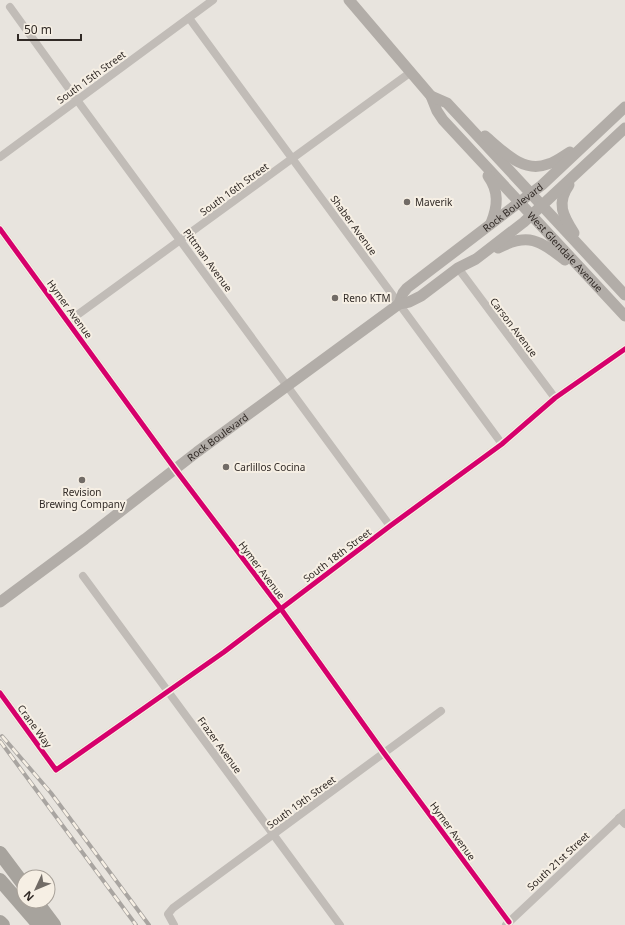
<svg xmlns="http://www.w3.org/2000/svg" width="625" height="925" font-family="'Noto Sans',sans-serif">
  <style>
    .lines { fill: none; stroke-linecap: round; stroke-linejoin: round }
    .minor { stroke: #c1bcb7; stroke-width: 8 }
    .secondary { stroke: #b2ada8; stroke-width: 11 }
    .motorway { stroke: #a7a39d; stroke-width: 14 }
    .rail-casing { stroke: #a9a5a1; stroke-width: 4 }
    .rail { stroke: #f6efe4; stroke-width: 2.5; stroke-dasharray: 8; stroke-linecap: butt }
    .cycleway-casing { stroke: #f6efe4; stroke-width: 8 }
    .cycleway { stroke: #d6006c; stroke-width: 5 }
    .poi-dot { fill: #716b66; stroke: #f6efe4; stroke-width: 1.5 }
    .labels { text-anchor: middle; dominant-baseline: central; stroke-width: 4; stroke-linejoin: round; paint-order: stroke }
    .street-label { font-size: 10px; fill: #312a26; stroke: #f6efe4 }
    .poi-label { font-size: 10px; fill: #312a26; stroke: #f6efe4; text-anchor: start }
  </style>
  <rect width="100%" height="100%" fill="#e8e4de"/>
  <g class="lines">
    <!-- minor -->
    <g class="minor">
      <path d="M 10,7 L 77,100 L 390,526"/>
      <path d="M 189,18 L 502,444"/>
      <path d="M 0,157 L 213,0"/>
      <path d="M 0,229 L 175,469 L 281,609 L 384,753 L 509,922"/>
      <path d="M 458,268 L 555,398"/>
      <path d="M 69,321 L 411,72"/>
      <path d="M 83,576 L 340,925"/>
      <path d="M 0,693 L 56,770 L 224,652 L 390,526 L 502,444 L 555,398 L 625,349"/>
      <path d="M 619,818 L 625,824"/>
      <path d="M 174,925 L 168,914 L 173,908 L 441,711"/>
      <path d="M 506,925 L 625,813"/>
    </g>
    <!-- secondary -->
    <g class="secondary">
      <path id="s1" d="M 349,0 L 431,96 L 437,111 L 443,120 L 625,316"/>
      <path d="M 431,96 L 447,103 L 625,295"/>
      <path d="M 485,136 C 503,151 523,174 548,164 C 556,162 563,156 570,152"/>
      <path d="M 488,176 C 499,191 498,206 491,223"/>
      <path d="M 569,185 C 556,203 563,216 574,233"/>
      <path d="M 498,248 C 529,232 540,241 565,260"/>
      <path id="s2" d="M 399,304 L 403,293 L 407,288 L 542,185 L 625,107"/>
      <path id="s3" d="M 0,602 L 85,539 L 197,452 L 399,304 L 409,302 L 421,296 L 458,268 L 476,259 L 524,222 L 625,128"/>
    </g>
    <!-- motorway -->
    <g class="motorway">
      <path d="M 0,853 L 24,885"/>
      <path d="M 0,880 L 39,925"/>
      <path d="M 36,901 L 54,925"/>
      <path d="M 0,922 L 3,925"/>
    </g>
    <defs>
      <g id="rail">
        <path d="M 2,736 L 51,793 L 149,925"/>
        <path d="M 0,741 L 136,925"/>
      </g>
    </defs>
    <!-- rail casing -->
    <use href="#rail" class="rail-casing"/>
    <!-- rail -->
    <use href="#rail" class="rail"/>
    <defs>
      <g id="cycleway">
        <path d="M 0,229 L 175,469 L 281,609 L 384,753 L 509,922"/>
        <path d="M 0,693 L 56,770 L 224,652 L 390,526 L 502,444 L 555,398 L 625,349"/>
      </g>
    </defs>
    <!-- cycleway casing -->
    <use href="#cycleway" class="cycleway-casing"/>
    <!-- cycleway -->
    <use href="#cycleway" class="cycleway"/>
  </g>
  <!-- markers -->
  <g class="poi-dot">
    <circle cx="407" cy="202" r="4"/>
    <circle cx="335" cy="298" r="4"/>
    <circle cx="226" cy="467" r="4"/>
    <circle cx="82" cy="480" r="4"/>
  </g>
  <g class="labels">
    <!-- street labels -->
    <g class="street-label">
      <text transform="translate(91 77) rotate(-36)">South 15th Street</text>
      <text transform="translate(234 189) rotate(-36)">South 16th Street</text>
      <text stroke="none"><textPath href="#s2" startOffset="151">Rock Boulevard</textPath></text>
      <text transform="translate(354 225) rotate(54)">Shaber Avenue</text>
      <text stroke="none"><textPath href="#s1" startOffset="333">West Glendale Avenue</textPath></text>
      <text transform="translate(208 260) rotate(54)">Pittman Avenue</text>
      <text transform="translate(70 309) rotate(54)">Hymer Avenue</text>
      <text transform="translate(514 327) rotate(53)">Carson Avenue</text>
      <text stroke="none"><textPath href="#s3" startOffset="273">Rock Boulevard</textPath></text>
      <text transform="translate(337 555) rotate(-37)">South 18th Street</text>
      <text transform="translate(262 570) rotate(53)">Hymer Avenue</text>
      <text transform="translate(35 726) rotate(54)">Crane Way</text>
      <text transform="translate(220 745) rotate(54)">Frazer Avenue</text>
      <text transform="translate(301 802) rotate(-36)">South 19th Street</text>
      <text transform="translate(453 831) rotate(54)">Hymer Avenue</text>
      <text transform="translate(558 861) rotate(-43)">South 21st Street</text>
    </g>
    <!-- poi labels -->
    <g class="poi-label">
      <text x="415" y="202">Maverik</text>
      <text x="343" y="298">Reno KTM</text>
      <text x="234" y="467">Carlillos Cocina</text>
      <text x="82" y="492" text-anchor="middle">Revision<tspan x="82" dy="12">Brewing Company</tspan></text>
    </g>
  </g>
  <!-- north arrow -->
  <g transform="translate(36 889) rotate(226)"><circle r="19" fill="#f6efe4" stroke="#a7a098"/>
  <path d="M0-3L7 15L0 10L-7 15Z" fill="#716b66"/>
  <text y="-6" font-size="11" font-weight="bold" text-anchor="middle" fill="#312a26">N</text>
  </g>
  <!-- scale -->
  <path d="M18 34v6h63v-6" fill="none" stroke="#312a26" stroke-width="2"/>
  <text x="24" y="34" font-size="12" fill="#312a26" stroke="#f6efe4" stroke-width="3" paint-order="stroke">50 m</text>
</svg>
